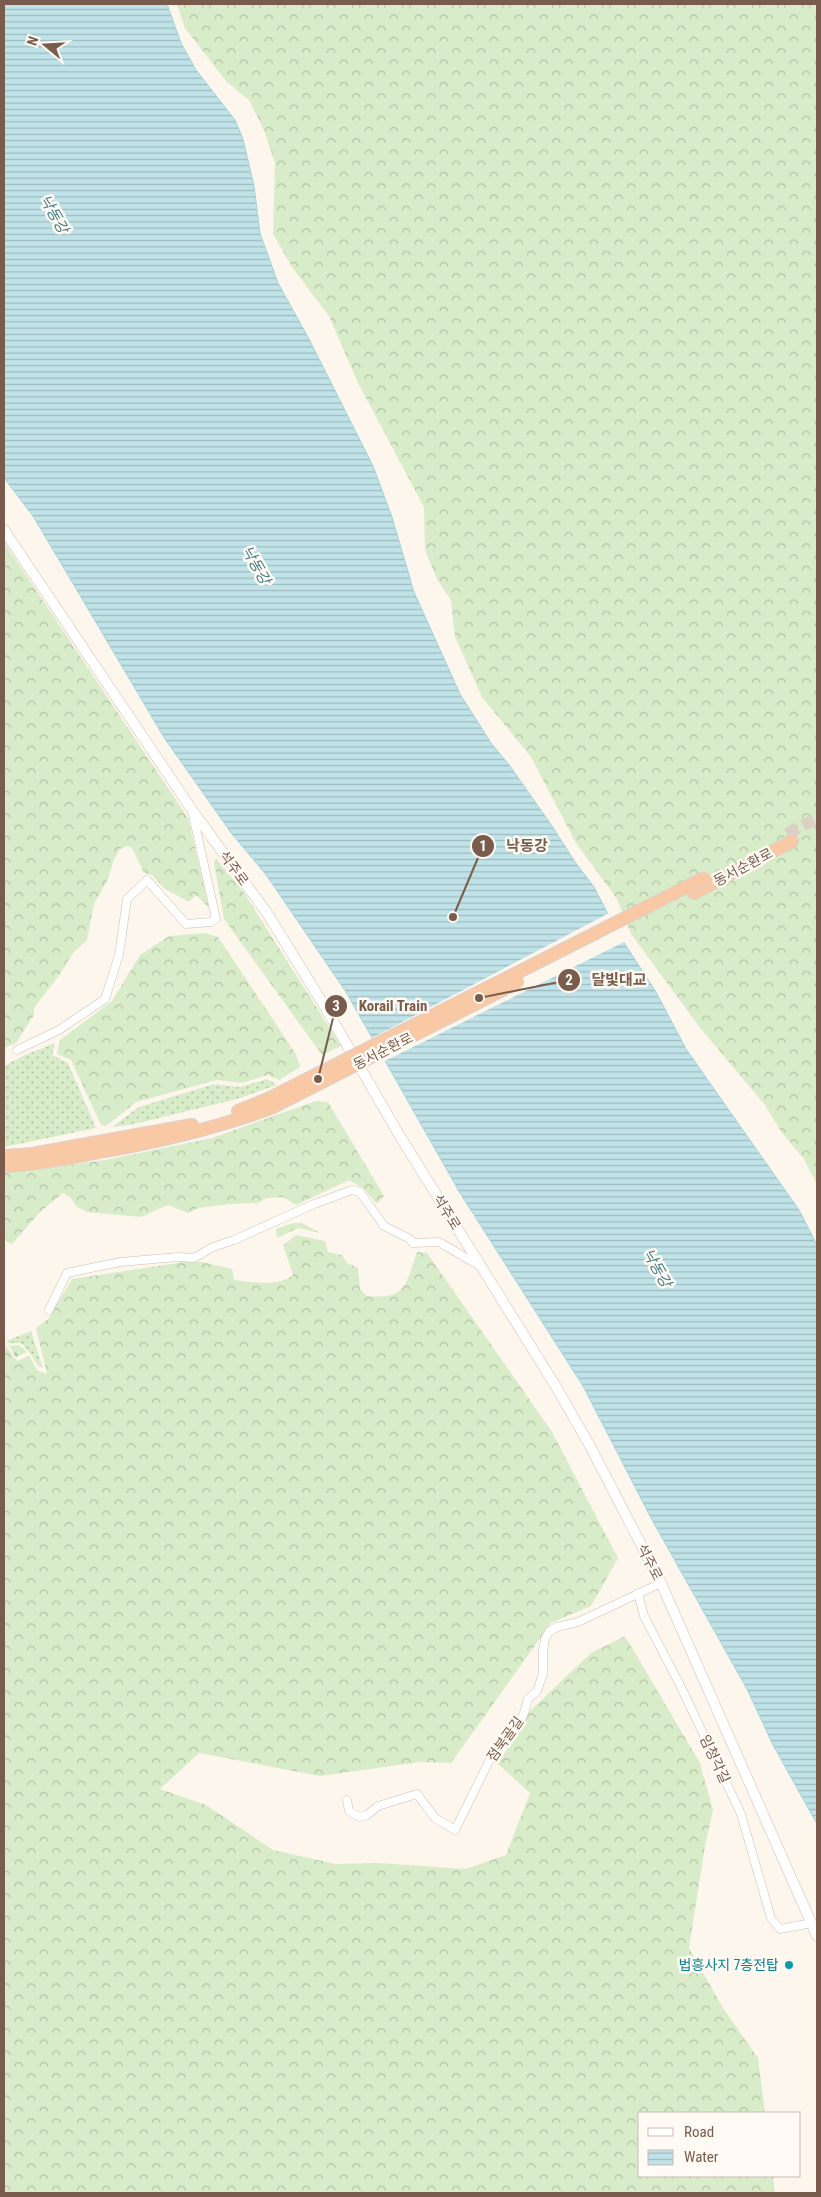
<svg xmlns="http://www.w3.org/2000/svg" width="821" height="2197" font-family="'Roboto Condensed','Noto Sans KR',sans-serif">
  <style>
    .grass { fill: url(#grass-dots) }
    .forest { fill: url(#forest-crowns) }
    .cemetery { fill: url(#cemetery-stones) }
    .water { fill: url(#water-rules); stroke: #a5d3da }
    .pier { fill: #fdf6ec }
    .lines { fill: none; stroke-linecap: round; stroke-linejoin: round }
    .trunk-tunnel { stroke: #dcd0c4; stroke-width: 12; stroke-dasharray: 12 6; stroke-linecap: butt }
    .minor-casing { stroke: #d1beb0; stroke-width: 9 }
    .tertiary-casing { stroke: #d1beb0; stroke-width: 11 }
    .trunk-casing { stroke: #dad1cd; stroke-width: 14 }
    .minor { stroke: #fff; stroke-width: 8 }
    .tertiary { stroke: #fff; stroke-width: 10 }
    .trunk { stroke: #f9c8a4; stroke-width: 12 }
    .trunk-bridge-casing { stroke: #dad1cd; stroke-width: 14; stroke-linecap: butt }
    .trunk-bridge { stroke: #f9c8a4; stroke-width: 12 }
    .culture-dot { fill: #0f9aa8; stroke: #fffaf3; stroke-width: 2 }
    .labels { text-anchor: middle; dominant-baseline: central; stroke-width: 5; stroke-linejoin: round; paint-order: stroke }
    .street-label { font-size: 14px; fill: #7a5c4d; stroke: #fffaf3 }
    .culture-label { font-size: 14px; fill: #0d838f; stroke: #fffaf3; text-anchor: end }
    .water-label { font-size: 15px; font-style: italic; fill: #437c86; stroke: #fffaf3 }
    .leader { fill: none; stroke: #7a5c4d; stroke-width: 2 }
    .callout-dot { fill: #7a5c4d; stroke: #fffaf3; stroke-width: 2 }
    .mark-label { font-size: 15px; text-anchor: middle; font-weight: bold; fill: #fff }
    .callout-label { font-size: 15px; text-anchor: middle; font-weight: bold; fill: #7a5c4d; stroke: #fffaf3; stroke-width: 5; stroke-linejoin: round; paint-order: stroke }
  </style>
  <defs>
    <pattern id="grass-dots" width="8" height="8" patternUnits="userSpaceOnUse" patternTransform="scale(1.25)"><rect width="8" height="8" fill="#d8ecc9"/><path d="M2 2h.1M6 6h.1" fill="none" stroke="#b4c2a5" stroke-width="1.8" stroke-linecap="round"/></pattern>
    <pattern id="forest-crowns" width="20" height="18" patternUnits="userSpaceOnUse" patternTransform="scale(1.25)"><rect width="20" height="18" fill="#d8ecc9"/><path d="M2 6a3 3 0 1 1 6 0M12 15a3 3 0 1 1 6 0" fill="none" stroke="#b4c2a5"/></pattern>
    <pattern id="cemetery-stones" width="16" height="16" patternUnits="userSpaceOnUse" patternTransform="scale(1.25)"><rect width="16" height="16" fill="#d8ecc9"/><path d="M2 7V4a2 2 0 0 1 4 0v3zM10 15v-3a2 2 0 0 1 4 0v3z" fill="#b4c2a5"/></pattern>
    <pattern id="water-rules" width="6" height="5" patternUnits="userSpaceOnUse" patternTransform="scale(1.25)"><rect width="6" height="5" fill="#bfe3e8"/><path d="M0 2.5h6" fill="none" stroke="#a0bbbe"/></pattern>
  </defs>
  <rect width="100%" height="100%" fill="#fdf6ec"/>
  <!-- grass -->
  <g class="grass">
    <path d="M 55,1043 L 52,1055 L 68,1063 L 96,1128 L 4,1147 L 4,1066 L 25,1055 Z"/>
    <path d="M 267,1079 L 277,1085 L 237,1099 L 130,1125 L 112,1127 L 139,1107 L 214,1084 L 239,1087 Z"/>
    <path d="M 31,1331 L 43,1368 L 38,1366 L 30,1353 L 21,1343 L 9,1343 L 6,1341 Z"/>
  </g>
  <!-- forest -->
  <g class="forest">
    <path d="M 177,4 L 817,4 L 817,1185 L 804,1159 L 782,1133 L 765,1105 L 701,1029 L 631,934 L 617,899 L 576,843 L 531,757 L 482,697 L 455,637 L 451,600 L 437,579 L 425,550 L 424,507 L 358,383 L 329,316 L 292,267 L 273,234 L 275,163 L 264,130 L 249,100 L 226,81 L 185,28 Z"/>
    <path d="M 4,542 L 188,818 L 209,908 L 196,895 L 189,902 L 165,889 L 152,875 L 144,873 L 132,848 L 127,846 L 120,849 L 114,859 L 108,879 L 94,904 L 87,940 L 73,953 L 60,974 L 34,1008 L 34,1015 L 16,1043 L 4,1048 Z"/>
    <path d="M 216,858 L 243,891 L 341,1046 L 322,1055 L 224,919 L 214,863 Z"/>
    <path d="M 205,933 L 218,937 L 296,1054 L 300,1067 L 279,1080 L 268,1075 L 242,1083 L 217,1080 L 136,1102 L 106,1126 L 101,1125 L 71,1060 L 57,1054 L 60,1040 L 112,1001 L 140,955 L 169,936 Z"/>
    <path d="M 316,1101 L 328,1102 L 384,1196 L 377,1204 L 364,1189 L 349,1180 L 296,1205 L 283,1197 L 267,1198 L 258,1203 L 231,1204 L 198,1208 L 188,1213 L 168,1205 L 141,1217 L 87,1212 L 77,1207 L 71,1198 L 63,1193 L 40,1212 L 12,1244 L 4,1239 L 4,1173 L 105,1160 L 212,1138 Z"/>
    <path d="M 293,1223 L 302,1223 L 320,1233 L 298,1228 L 277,1238 L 276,1229 Z"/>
    <path d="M 296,1235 L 325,1241 L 328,1252 L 342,1255 L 347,1263 L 358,1268 L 360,1289 L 367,1296 C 406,1300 406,1284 417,1252 L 427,1253 L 552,1432 L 618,1558 L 591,1606 L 551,1623 L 451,1763 L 420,1762 L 320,1776 L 199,1753 L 160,1789 L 206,1805 L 273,1850 L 336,1864 L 378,1863 L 466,1869 L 506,1855 L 530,1793 L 498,1764 L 531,1710 L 591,1653 L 625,1636 L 700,1763 L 713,1810 L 705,1846 L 689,1948 L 723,2008 L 758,2058 L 765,2113 L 640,2113 L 640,2176 L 773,2176 L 775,2193 L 4,2193 L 4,1344 L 17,1361 L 29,1356 L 38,1371 L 47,1374 L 36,1328 L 48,1319 L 72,1279 L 184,1262 L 202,1262 L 232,1269 L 234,1280 C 251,1282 279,1287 293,1275 L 283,1245 Z"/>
  </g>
  <!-- cemetery -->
  <path class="cemetery" d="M 19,1345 L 27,1352 L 16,1357 L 9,1346 Z"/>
  <!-- water -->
  <path class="water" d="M 4,4 L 167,4 L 181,43 L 196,70 L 235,120 L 243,139 L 254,186 L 260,233 L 278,283 L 309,339 L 373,466 L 392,517 L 414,592 L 460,694 L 491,743 L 510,766 L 552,826 L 575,862 L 594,887 L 619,935 L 656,992 L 686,1049 L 799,1210 L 817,1245 L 817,1824 L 773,1745 L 747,1689 L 651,1518 L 583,1386 L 460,1193 L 346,992 L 267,876 L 232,834 L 165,739 L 33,516 L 4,478 Z"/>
  <!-- pier -->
  <path class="pier" d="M 611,912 L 626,941 L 383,1062 L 370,1039 Z"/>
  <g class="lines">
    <!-- trunk-tunnel -->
    <path class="trunk-tunnel" d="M 787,834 L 817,818"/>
    <defs>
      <g id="minor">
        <path d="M 17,1050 L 59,1030 L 105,999 L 119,955 L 127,899 L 147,880 L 186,924 L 211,922 L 216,919 L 193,815"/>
        <path d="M 49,1310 L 67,1273 L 120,1262 L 178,1257 L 194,1258 L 213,1247 L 234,1240 L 314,1204 L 352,1190 L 360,1192 L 384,1226 L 410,1239 L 413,1243 L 439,1242 L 480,1266"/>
        <path d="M 638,1593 L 644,1616 L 682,1689 L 741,1814 L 771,1918 L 780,1929 L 812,1923"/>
        <path d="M 347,1800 L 349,1811 L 359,1817 L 367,1815 L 378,1806 L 417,1794 L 435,1818 L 455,1830 L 497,1745 L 512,1731 L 523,1716 L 528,1699 L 537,1691 L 543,1674 L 543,1651 L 545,1639 L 549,1632 L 557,1627 L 578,1622 L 661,1583"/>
      </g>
      <path id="tertiary" d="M 4,530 L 192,810 L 267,913 L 325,1007 L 401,1138 L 555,1385 L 590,1446 L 661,1583 L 817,1936"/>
      <g id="trunk">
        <path d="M 694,893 L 792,841"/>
        <path d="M 238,1111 L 270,1098"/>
        <path d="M 4,1156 L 32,1154 L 192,1125"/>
        <path d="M 4,1166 C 38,1164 71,1158 105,1151 C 162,1141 216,1128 271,1108"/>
      </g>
    </defs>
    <!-- minor casing -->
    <use href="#minor" class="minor-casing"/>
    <!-- tertiary casing -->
    <use href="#tertiary" class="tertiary-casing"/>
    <!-- trunk casing -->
    <use href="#trunk" class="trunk-casing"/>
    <!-- minor -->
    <use href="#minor" class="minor"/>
    <!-- tertiary -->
    <use href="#tertiary" class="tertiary"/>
    <!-- trunk -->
    <use href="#trunk" class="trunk"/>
    <defs>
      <g id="trunk-bridge">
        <path d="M 270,1098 L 704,878"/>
        <path d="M 271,1108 L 518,982"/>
      </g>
    </defs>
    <!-- trunk-bridge casing -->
    <use href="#trunk-bridge" class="trunk-bridge-casing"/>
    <!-- trunk-bridge -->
    <use href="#trunk-bridge" class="trunk-bridge"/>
  </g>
  <!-- markers -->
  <circle class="culture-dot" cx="789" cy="1965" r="5"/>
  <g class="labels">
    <!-- street labels -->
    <g class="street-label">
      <text transform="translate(743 867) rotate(-28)">동서순환로</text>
      <text transform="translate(234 868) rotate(54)">석주로</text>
      <text transform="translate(383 1051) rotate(-27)">동서순환로</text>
      <text transform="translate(447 1212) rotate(58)">석주로</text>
      <text transform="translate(650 1562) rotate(63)">석주로</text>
      <text transform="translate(505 1739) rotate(-54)">점북골길</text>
      <text transform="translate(715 1759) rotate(65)">임청각길</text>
    </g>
    <!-- culture labels -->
    <g class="culture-label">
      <text x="779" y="1965">법흥사지 7층전탑</text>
    </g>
    <!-- water labels -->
    <g class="water-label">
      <text transform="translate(54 214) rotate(60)">낙동강</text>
      <text transform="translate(256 565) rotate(60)">낙동강</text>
      <text transform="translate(657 1268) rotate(60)">낙동강</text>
    </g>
  </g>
  <!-- callouts -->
  <path class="leader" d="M453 917L483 846M479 998L569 980M318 1079L336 1006"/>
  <g class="callout-dot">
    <circle cx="453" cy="917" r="5"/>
    <circle cx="479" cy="998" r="5"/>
    <circle cx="318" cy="1079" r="5"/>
    <circle cx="483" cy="846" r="12"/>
    <circle cx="569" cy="980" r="12"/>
    <circle cx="336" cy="1006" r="12"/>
  </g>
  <g class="mark-label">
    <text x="483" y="851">1</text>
    <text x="569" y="985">2</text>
    <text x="336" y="1011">3</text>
  </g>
  <g class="callout-label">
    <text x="527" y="851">낙동강</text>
    <text x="619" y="985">달빛대교</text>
    <text x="393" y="1011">Korail Train</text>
  </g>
  <!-- border -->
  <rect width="821" height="2197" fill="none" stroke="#7a5c4d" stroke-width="10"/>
  <!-- legend -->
  <rect x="638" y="2112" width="162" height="65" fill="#fffaf3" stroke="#cabbb1"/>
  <rect x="648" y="2128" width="25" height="8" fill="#ffffff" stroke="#cabbb1"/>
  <text x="684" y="2137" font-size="15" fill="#7a5c4d">Road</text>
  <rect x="648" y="2150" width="25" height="15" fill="url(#water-rules)" stroke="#cabbb1"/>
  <text x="684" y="2162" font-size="15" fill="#7a5c4d">Water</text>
  <!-- north arrow -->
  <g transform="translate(45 45) rotate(288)" stroke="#fffaf3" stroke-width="4" paint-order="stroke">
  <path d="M0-4L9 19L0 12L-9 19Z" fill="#7a5c4d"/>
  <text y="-8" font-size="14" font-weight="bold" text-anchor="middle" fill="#7a5c4d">N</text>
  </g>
</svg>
